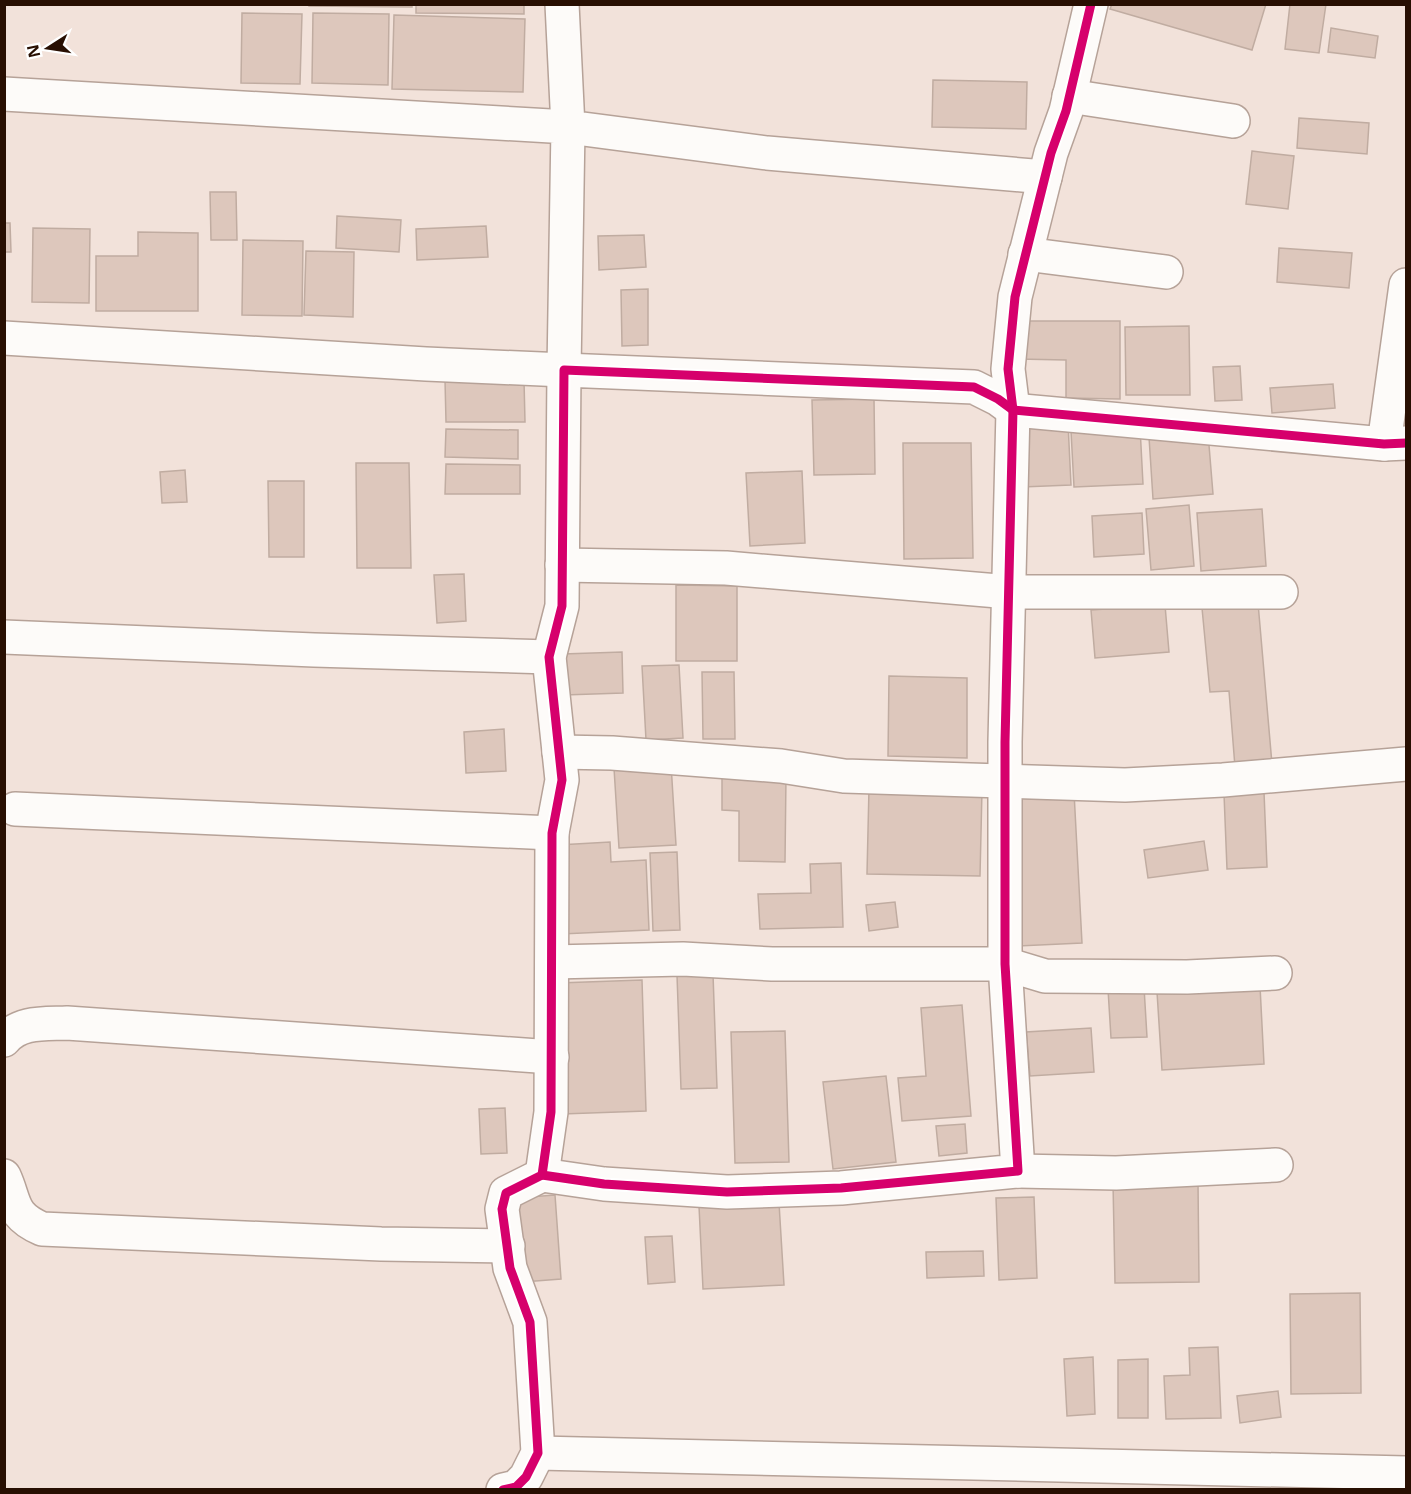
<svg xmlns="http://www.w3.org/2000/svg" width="1411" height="1494" font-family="'Noto Sans',sans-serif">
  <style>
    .building { fill: #ddc7bc; stroke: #c0aca1; stroke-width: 1.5 }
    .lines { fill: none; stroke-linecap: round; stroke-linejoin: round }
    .minor-casing { stroke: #b6a298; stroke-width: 36 }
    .minor { stroke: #fdfbf9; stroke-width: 33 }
    .cycleway-casing { stroke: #fff; stroke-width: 13 }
    .cycleway { stroke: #d6006c; stroke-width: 9 }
  </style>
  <rect width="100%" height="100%" fill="#f2e2da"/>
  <!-- building -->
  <g class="building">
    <path d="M 309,4 L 412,4 L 412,7 L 309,6 Z"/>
    <path d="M 416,4 L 524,4 L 524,14 L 416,13 Z"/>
    <path d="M 1112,4 L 1266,4 L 1252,50 L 1110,9 Z"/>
    <path d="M 1290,4 L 1326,4 L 1319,53 L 1285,49 Z"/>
    <path d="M 242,13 L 302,14 L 300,84 L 241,83 Z"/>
    <path d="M 313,13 L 389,14 L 388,85 L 312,83 Z"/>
    <path d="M 394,15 L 525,19 L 523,92 L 392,89 Z"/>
    <path d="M 1331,28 L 1378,36 L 1375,58 L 1328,52 Z"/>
    <path d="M 933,80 L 1027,82 L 1026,129 L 932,127 Z"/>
    <path d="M 1299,118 L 1369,123 L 1367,154 L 1297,148 Z"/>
    <path d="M 1252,151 L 1294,156 L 1288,209 L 1246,204 Z"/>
    <path d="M 210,192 L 236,192 L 237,240 L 211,240 Z"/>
    <path d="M 337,216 L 401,220 L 399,252 L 336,248 Z"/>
    <path d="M 4,223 L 10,223 L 11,252 L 4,252 Z"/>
    <path d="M 486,226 L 488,257 L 417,260 L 416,229 Z"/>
    <path d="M 33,228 L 90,229 L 89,303 L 32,302 Z"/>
    <path d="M 138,232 L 198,233 L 198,311 L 96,311 L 96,256 L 138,256 Z"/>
    <path d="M 644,235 L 646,267 L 599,270 L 598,236 Z"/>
    <path d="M 243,240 L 303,241 L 302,316 L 242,315 Z"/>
    <path d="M 1279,248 L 1352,253 L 1349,288 L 1277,282 Z"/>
    <path d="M 306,251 L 354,252 L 353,317 L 304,315 Z"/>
    <path d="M 648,289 L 648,345 L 622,346 L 621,290 Z"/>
    <path d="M 1017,321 L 1120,321 L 1120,399 L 1066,398 L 1066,360 L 1018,359 Z"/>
    <path d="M 1189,326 L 1190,395 L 1126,395 L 1125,327 Z"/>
    <path d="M 1240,366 L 1242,400 L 1215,401 L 1213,367 Z"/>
    <path d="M 445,380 L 524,380 L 525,422 L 446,422 Z"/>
    <path d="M 1333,384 L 1335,408 L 1272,413 L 1270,388 Z"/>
    <path d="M 874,399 L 875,474 L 814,475 L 812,400 Z"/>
    <path d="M 1068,423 L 1071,485 L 1022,487 L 1020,426 Z"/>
    <path d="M 1140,427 L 1143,484 L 1074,487 L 1071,431 Z"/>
    <path d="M 446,429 L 518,430 L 518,459 L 445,457 Z"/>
    <path d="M 1208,433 L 1213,494 L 1153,499 L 1149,437 Z"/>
    <path d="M 903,443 L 971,443 L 973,558 L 904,559 Z"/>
    <path d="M 356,463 L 409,463 L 411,568 L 357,568 Z"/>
    <path d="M 446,464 L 520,465 L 520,494 L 445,494 Z"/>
    <path d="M 185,470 L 187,502 L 162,503 L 160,472 Z"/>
    <path d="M 802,471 L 805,543 L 750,546 L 746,473 Z"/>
    <path d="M 268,481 L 304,481 L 304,557 L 269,557 Z"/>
    <path d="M 1189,505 L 1194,566 L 1151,570 L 1146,509 Z"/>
    <path d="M 1262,509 L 1266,566 L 1201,571 L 1197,513 Z"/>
    <path d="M 1142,513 L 1144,554 L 1094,557 L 1092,516 Z"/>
    <path d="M 464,574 L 466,621 L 437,623 L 434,575 Z"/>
    <path d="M 676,585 L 737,586 L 737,661 L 676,661 Z"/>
    <path d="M 1258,603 L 1272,764 L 1235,767 L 1229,691 L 1210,692 L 1202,608 Z"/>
    <path d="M 1165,605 L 1169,652 L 1095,658 L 1091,610 Z"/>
    <path d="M 622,652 L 623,693 L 564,695 L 563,654 Z"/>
    <path d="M 679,665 L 683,738 L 646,740 L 642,666 Z"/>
    <path d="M 702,672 L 734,672 L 735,739 L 703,739 Z"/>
    <path d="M 889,676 L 967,678 L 967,758 L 888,756 Z"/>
    <path d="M 504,729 L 506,771 L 466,773 L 464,732 Z"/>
    <path d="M 671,764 L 676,845 L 619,848 L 614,768 Z"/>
    <path d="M 722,775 L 786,776 L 785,862 L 739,861 L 739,811 L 722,810 Z"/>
    <path d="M 869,788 L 982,790 L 980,876 L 867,874 Z"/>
    <path d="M 1074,792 L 1082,943 L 1018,946 L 1011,796 Z"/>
    <path d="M 1264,792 L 1267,867 L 1227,869 L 1224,794 Z"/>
    <path d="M 1204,841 L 1208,870 L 1148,878 L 1144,850 Z"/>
    <path d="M 610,842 L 611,862 L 646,860 L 649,930 L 561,934 L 558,845 Z"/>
    <path d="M 677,852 L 680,930 L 653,931 L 650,853 Z"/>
    <path d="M 841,863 L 843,927 L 760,929 L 758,894 L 811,893 L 810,864 Z"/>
    <path d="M 895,902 L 898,927 L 869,931 L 866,905 Z"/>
    <path d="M 713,974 L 717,1088 L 681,1089 L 677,975 Z"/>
    <path d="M 642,980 L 646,1111 L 562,1114 L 558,983 Z"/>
    <path d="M 1260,986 L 1264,1064 L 1162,1070 L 1157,992 Z"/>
    <path d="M 1144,987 L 1147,1037 L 1111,1038 L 1108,989 Z"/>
    <path d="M 962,1005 L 971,1116 L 902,1121 L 898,1078 L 926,1076 L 921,1008 Z"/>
    <path d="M 1091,1028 L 1094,1072 L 1030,1076 L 1026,1032 Z"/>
    <path d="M 785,1031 L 789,1162 L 735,1163 L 731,1032 Z"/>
    <path d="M 886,1076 L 896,1162 L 833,1169 L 823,1082 Z"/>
    <path d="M 505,1108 L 507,1153 L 481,1154 L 479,1109 Z"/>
    <path d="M 965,1124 L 967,1153 L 939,1156 L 936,1126 Z"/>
    <path d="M 1198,1182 L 1199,1282 L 1115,1283 L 1113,1183 Z"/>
    <path d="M 555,1195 L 561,1279 L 523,1282 L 516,1198 Z"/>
    <path d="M 1034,1197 L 1037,1278 L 999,1280 L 996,1198 Z"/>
    <path d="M 779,1203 L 784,1285 L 703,1289 L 699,1206 Z"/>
    <path d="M 672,1236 L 675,1282 L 648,1284 L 645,1237 Z"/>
    <path d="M 983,1251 L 984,1276 L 927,1278 L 926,1252 Z"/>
    <path d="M 1360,1293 L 1361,1393 L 1291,1394 L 1290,1294 Z"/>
    <path d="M 1218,1347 L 1221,1418 L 1166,1419 L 1164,1376 L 1190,1375 L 1189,1348 Z"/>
    <path d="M 1093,1357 L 1095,1414 L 1067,1416 L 1064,1359 Z"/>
    <path d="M 1148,1359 L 1148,1418 L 1118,1418 L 1118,1360 Z"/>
    <path d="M 1278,1391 L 1281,1417 L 1240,1423 L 1237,1396 Z"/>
  </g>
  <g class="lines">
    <defs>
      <g id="minor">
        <path d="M 562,4 L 568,127 L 767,153 L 1045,177"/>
        <path d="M 4,94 L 568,127 L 564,370 L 426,364 L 4,338"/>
        <path d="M 1069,96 L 1233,121"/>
        <path d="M 1025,254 L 1166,272"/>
        <path d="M 1384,444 L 1406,285"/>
        <path d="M 562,565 L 726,568 L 1010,592 L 1281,592"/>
        <path d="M 4,637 L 314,650 L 549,657"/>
        <path d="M 559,752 L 612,753 L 781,766 L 844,776 L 1125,785 L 1223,780 L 1406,764"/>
        <path d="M 15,809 L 552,833"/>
        <path d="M 552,962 L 683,959 L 772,964 L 1005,964 L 1045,976 L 1187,977 L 1275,973"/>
        <path d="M 4,1040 C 20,1021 44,1024 67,1023 L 552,1057"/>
        <path d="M 1018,1171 L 1116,1173 L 1276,1165"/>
        <path d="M 542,1175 L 604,1184 L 727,1192 L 841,1188 L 1018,1171 L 1005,964 L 1005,742 L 1013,410 L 1008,369 L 1015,297 L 1051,153 L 1066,111 L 1091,4"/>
        <path d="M 4,1176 C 16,1202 10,1215 42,1229 L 381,1244 L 508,1246"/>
        <path d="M 538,1453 L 1406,1473"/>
        <path d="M 503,1490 L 516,1487 L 526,1477 L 538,1453 L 530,1322 L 510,1268 L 502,1209 L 506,1193 L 542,1175 L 551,1112 L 552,833 L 562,780 L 549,657 L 562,606 L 564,370 L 974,387 L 998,399 L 1013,410 L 1384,444 L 1406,443"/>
      </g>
    </defs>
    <!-- minor casing -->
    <use href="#minor" class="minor-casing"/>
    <!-- minor -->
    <use href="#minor" class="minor"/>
    <defs>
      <g id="cycleway">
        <path d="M 542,1175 L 604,1184 L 727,1192 L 841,1188 L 1018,1171 L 1005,964 L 1005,742 L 1013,410 L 1008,369 L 1015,297 L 1051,153 L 1066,111 L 1091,4"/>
        <path d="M 503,1490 L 516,1487 L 526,1477 L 538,1453 L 530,1322 L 510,1268 L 502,1209 L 506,1193 L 542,1175 L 551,1112 L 552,833 L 562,780 L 549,657 L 562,606 L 564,370 L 974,387 L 998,399 L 1013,410 L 1384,444 L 1406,443"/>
      </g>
    </defs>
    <!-- cycleway casing -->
    <use href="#cycleway" class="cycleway-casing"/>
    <!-- cycleway -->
    <use href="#cycleway" class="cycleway"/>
  </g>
  <!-- border -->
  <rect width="1411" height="1494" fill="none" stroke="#280f02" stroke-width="12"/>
  <!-- north arrow -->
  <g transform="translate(48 48) rotate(258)" stroke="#ffffff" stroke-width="4.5" paint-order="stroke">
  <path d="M0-4.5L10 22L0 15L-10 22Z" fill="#280f02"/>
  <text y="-9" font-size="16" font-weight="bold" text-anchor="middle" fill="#280f02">N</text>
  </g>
</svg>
